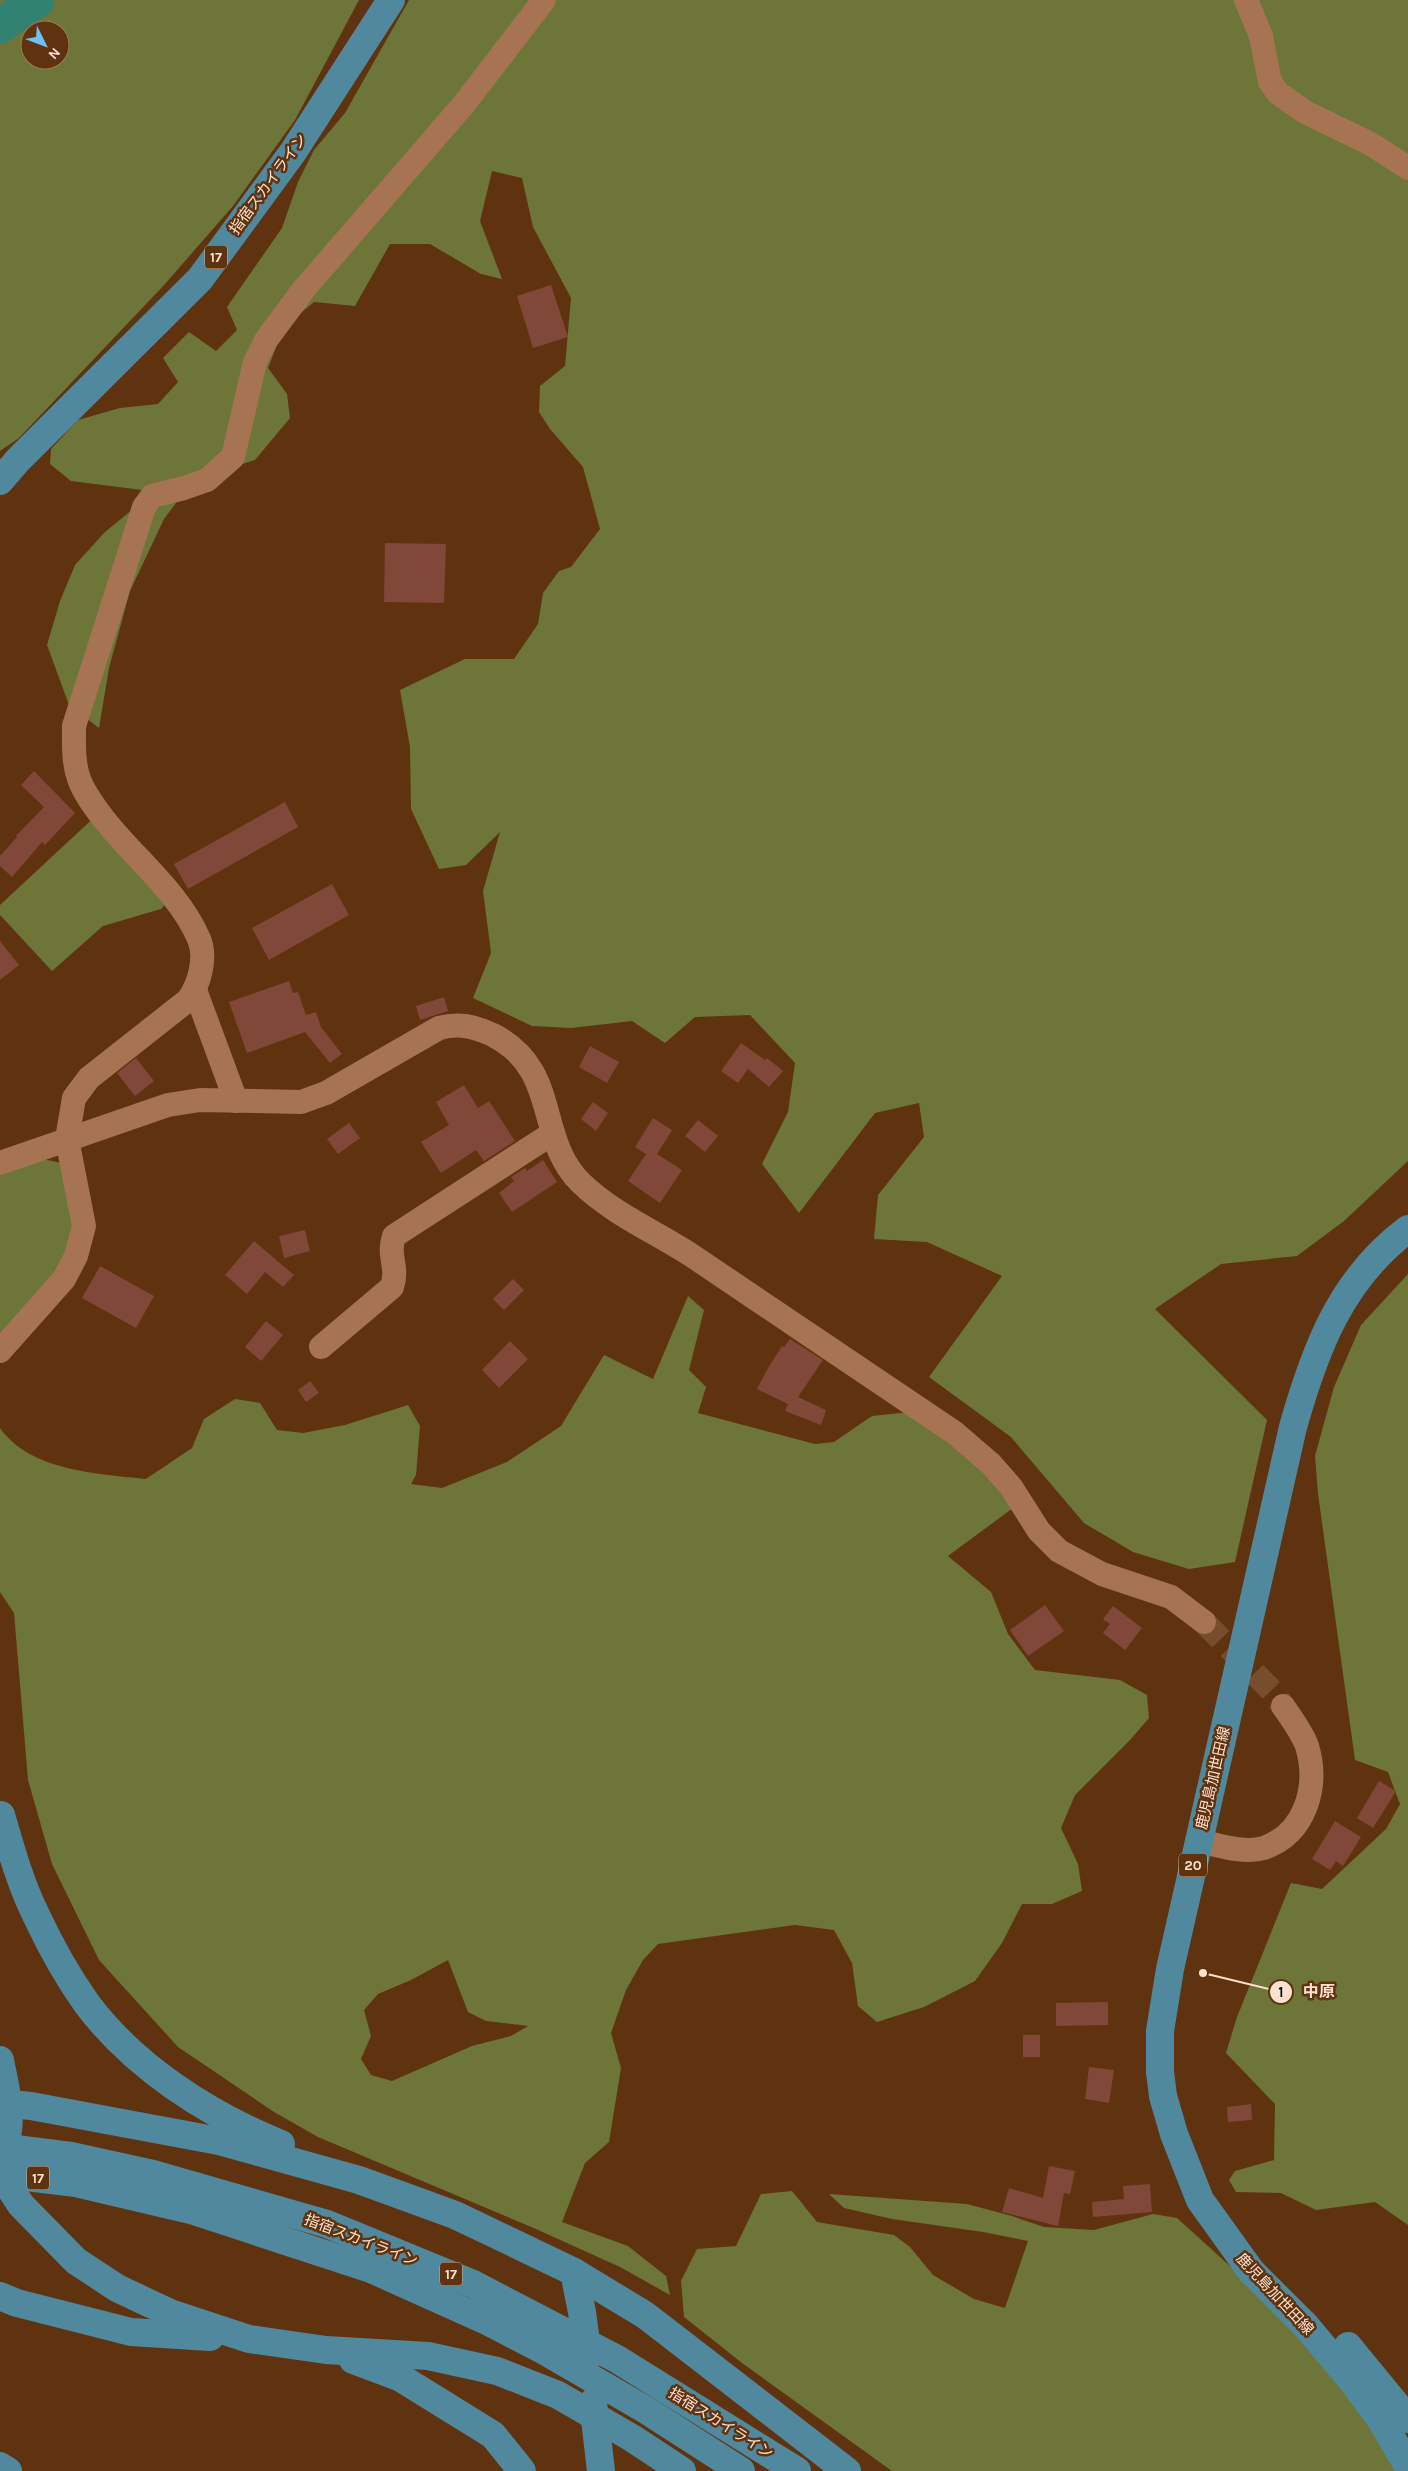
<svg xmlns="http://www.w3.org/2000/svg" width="1408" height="2471" font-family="Karla,'Noto Sans JP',sans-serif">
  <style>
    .forest { fill: #6d7538; fill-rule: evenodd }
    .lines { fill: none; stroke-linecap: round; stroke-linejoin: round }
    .river { stroke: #318270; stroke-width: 35 }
    .building { fill: #814738 }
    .minor-tunnel { stroke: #774d2d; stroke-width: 24; stroke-dasharray: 24 12; stroke-linecap: butt }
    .minor { stroke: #a67453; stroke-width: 24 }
    .major { stroke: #50899d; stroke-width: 28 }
    .labels { text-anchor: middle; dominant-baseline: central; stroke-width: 5; stroke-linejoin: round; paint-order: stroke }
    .shield { fill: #5f3310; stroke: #cead96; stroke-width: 1 }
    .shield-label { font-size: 14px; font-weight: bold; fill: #fde1cf }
    .street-label { font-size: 15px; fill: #fde1cf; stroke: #5f3310 }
    .leader { fill: none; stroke: #fde1cf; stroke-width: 2 }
    .callout-dot { fill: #fde1cf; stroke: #5f3310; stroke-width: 2 }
    .mark-label { font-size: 15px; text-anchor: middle; font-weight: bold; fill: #111 }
    .callout-label { font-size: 16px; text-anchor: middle; font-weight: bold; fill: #fde1cf; stroke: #5f3310; stroke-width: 5; stroke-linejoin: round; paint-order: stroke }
  </style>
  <rect width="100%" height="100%" fill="#5f3310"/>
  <!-- forest -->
  <g class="forest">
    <path d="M 0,0 L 359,0 L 295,120 L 233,206 L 165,284 L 19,438 L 0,451 ZM 30,30 L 60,30 L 60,60 L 30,60 Z"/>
    <path d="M 409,0 L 1408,0 L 1408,1161 L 1344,1221 L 1297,1256 L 1221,1264 L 1155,1309 L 1267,1420 L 1235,1562 L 1189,1569 L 1133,1552 L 1084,1523 L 1011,1437 L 929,1377 L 1002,1276 L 927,1242 L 874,1239 L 878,1195 L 924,1137 L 919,1103 L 875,1113 L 799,1213 L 762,1164 L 788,1112 L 795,1063 L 750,1015 L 695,1017 L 665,1043 L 632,1021 L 571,1028 L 532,1026 L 473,998 L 491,953 L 483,891 L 500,832 L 466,865 L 439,869 L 411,809 L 410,747 L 400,690 L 465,659 L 514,659 L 538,624 L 543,593 L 559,571 L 571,567 L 600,529 L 583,467 L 550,429 L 539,412 L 540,386 L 565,366 L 571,298 L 533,227 L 522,178 L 492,171 L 480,221 L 502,279 L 481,274 L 430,244 L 390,244 L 355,306 L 314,302 L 284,327 L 268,368 L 287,394 L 290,418 L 255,460 L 194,479 L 164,519 L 130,591 L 109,668 L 99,728 L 69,705 L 47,645 L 60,601 L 75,565 L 105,532 L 138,505 L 142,490 L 71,481 L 50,464 L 51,449 L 78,420 L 120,408 L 158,404 L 178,382 L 163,358 L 189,332 L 216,351 L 237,330 L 227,307 L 282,228 L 298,182 L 314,150 L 345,113 Z"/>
    <path d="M 100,812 L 172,897 L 161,909 L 103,926 L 52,971 L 0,915 L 0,905 Z"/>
    <path d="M 43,1159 L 61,1163 L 80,1230 L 59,1274 L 0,1337 L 0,1173 Z"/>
    <path d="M 1408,1274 L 1408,2225 L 1375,2202 L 1316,2210 L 1281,2193 L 1236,2192 L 1229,2180 L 1235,2171 L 1274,2160 L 1275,2104 L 1226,2053 L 1237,2017 L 1291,1883 L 1322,1889 L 1386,1829 L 1400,1804 L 1388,1772 L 1355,1760 L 1318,1494 L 1315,1456 L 1334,1387 L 1361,1325 Z"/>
    <path d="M 688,1296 L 704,1310 L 689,1370 L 706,1387 L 698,1413 L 815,1444 L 834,1442 L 872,1416 L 910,1412 L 974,1461 L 1013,1508 L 948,1556 L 991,1592 L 1008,1634 L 1035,1670 L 1120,1680 L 1147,1695 L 1149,1718 L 1131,1739 L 1075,1795 L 1061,1828 L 1078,1864 L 1082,1891 L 1052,1904 L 1022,1904 L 1002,1943 L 975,1981 L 924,2007 L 877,2022 L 858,2006 L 852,1963 L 834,1930 L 795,1925 L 658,1944 L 643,1960 L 626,1990 L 611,2033 L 621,2068 L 609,2142 L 585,2163 L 562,2222 L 628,2246 L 666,2276 L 670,2295 L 620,2267 L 536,2229 L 318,2137 L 274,2112 L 178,2047 L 99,1960 L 52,1864 L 28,1780 L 14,1613 L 0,1592 L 0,1428 C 30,1471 99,1474 146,1479 L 192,1448 L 204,1419 L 235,1399 L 260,1403 L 277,1430 L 303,1433 L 345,1425 L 408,1405 L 420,1426 L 416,1475 L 411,1484 L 442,1488 L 507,1462 L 561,1426 L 604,1355 L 653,1379 ZM 448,1960 L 468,2012 L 486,2021 L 528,2026 L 511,2036 L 472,2046 L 392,2081 L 371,2075 L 361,2059 L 371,2036 L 364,2010 L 378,1994 L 411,1980 Z"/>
    <path d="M 792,2191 L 817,2222 L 894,2235 L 910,2247 L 933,2275 L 974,2299 L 1005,2308 L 1028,2241 L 983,2232 L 892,2219 L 844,2208 L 829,2194 L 967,2204 L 1012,2216 L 1044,2227 L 1094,2230 L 1153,2214 L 1177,2218 L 1242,2277 L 1324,2363 L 1378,2425 L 1399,2471 L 892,2471 L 742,2363 L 684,2317 L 681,2281 L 697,2249 L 736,2246 L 761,2194 Z"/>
  </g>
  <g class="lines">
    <!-- river -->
    <path class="river" d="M 0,26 L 37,0"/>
  </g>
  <!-- building -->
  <g class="building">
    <path d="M 551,285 L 568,337 L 533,348 L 517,296 Z"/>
    <path d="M 385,543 L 446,544 L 444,603 L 384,602 Z"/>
    <path d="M 34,771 L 75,813 L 45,845 L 42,842 L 12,877 L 0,866 L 0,856 L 17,837 L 16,836 L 44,807 L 21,785 Z"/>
    <path d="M 285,802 L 298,827 L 188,889 L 174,864 Z"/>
    <path d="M 332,884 L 349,915 L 269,960 L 252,928 Z"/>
    <path d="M 0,941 L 19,965 L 0,980 Z"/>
    <path d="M 289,981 L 293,993 L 298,992 L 306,1015 L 316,1012 L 321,1027 L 342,1054 L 330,1063 L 305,1032 L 247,1053 L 229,1002 Z"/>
    <path d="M 444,997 L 448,1011 L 420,1020 L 416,1006 Z"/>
    <path d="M 741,1043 L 765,1060 L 767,1058 L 783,1071 L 769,1087 L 748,1069 L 738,1083 L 721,1071 Z"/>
    <path d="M 590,1046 L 619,1062 L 607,1083 L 579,1067 Z"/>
    <path d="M 136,1058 L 154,1081 L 135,1096 L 117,1073 Z"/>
    <path d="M 464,1085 L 478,1108 L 489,1101 L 515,1141 L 484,1161 L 476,1150 L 441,1173 L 421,1142 L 449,1125 L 436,1102 Z"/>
    <path d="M 593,1102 L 608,1113 L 596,1131 L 581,1119 Z"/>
    <path d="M 653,1118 L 672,1130 L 657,1154 L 682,1170 L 660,1203 L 628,1181 L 646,1154 L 635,1147 Z"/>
    <path d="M 698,1120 L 718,1136 L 705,1152 L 685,1136 Z"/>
    <path d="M 349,1123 L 360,1138 L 338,1154 L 327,1139 Z"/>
    <path d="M 543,1160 L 557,1182 L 512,1212 L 499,1193 L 514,1181 L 511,1177 L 525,1168 L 527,1171 Z"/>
    <path d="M 305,1230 L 310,1251 L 284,1258 L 279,1236 Z"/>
    <path d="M 254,1241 L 294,1275 L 283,1287 L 265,1272 L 247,1294 L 225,1275 Z"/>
    <path d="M 100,1266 L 154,1296 L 136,1328 L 82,1298 Z"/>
    <path d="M 513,1279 L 524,1290 L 504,1310 L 493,1299 Z"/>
    <path d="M 266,1321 L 283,1335 L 261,1361 L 245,1347 Z"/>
    <path d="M 790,1339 L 823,1360 L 798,1397 L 826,1410 L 821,1425 L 785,1411 L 788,1404 L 757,1389 L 768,1368 L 782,1346 L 784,1347 Z"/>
    <path d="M 510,1341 L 528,1359 L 499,1388 L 482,1370 Z"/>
    <path d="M 310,1381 L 319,1393 L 306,1402 L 298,1390 Z"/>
    <path d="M 1045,1605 L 1064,1631 L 1028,1656 L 1010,1630 Z"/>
    <path d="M 1113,1606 L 1142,1628 L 1125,1650 L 1103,1633 L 1110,1624 L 1103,1619 Z"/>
    <path d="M 1379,1781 L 1396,1791 L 1373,1828 L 1357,1818 Z"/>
    <path d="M 1335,1821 L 1361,1837 L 1343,1866 L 1336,1861 L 1330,1870 L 1312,1859 Z"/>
    <path d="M 1108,2002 L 1108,2025 L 1056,2026 L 1056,2003 Z"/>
    <rect x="1023" y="2035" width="17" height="22"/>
    <path d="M 1089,2067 L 1114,2070 L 1109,2103 L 1085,2099 Z"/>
    <path d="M 1251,2104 L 1252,2120 L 1228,2122 L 1227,2107 Z"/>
    <path d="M 1049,2166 L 1075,2171 L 1070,2194 L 1064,2193 L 1058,2226 L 1002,2212 L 1009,2188 L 1043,2198 Z"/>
    <path d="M 1150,2184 L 1152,2212 L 1093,2217 L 1092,2202 L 1124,2199 L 1123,2186 Z"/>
  </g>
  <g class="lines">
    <!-- minor-tunnel -->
    <path class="minor-tunnel" d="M 1204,1622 L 1272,1691 L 1283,1706"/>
    <!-- minor -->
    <g class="minor">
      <path d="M 1246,0 L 1261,36 L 1270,82 L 1278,93 L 1305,112 L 1371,144 L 1408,168"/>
      <path d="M 195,990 L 236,1101"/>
      <path d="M 0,1163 L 168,1105 L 200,1100 L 301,1102 L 326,1093 L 439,1028 C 459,1023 474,1026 493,1035 C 561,1070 535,1138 581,1183 C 613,1214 654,1231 691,1255 C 779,1314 867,1374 955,1433 L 991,1464 L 1011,1487 L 1039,1531 L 1059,1551 L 1102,1574 L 1171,1597 L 1204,1622"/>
      <path d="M 321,1347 L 392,1287 C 399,1266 387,1257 394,1236 L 553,1133"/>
      <path d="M 0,1351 L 64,1279 L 76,1256 L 84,1226 L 67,1139 L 74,1098 L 89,1078 L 188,1000 C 199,985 207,958 199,939 C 179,892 134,858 103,818 C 94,806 84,793 79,779 C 73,762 74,744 74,726 L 144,507 L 152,496 L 184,488 L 207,480 L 233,457 L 255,362 L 266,340 L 304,289 L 464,104 L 544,0"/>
      <path d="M 1199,1841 C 1218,1845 1244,1854 1264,1848 C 1306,1833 1319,1786 1307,1746 C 1302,1732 1291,1718 1283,1706"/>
    </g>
    <!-- major -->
    <g class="major">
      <path d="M 0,481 L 18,460 L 200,279 L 293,152 L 391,0"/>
      <path d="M 1408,1229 C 1341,1279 1315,1349 1293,1427 L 1170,1969 L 1160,2031 L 1160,2072 L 1163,2096 L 1174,2134 L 1200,2200 L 1251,2271 L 1306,2326 L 1353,2382 L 1381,2420 L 1408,2466"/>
      <path d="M 1,1815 C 11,1849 20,1883 36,1915 C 50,1945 67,1976 87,2004 C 134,2067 209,2115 281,2144"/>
      <path d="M 0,2060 C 7,2097 16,2122 0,2159"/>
      <path d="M 0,2103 L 31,2106 L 219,2141 L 359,2180 L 455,2215 L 574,2272 L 645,2315 L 847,2471"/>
      <path d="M 0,2147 L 71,2156 L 153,2174 L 327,2224 L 473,2284 L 617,2359 L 797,2471"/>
      <path d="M 0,2173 L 21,2205 L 76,2261 L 117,2288 L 170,2313 L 249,2339 L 326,2350 L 428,2356 L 497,2371 L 558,2395 L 632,2438 L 682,2471"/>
      <path d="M 0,2174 L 76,2183 L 191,2210 L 371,2269 L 489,2322 L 541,2349 L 646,2410 L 741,2471"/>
      <path d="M 574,2272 L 582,2312 L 588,2357"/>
      <path d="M 0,2296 L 17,2303 L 131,2332 L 210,2337"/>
      <path d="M 1348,2346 L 1408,2419"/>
      <path d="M 353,2360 L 401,2378 L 493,2435 L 522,2471"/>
      <path d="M 593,2402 L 601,2471"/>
      <path d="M 0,2466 L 8,2471"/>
    </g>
  </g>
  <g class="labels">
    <!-- shield labels -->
    <g class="shield">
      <rect x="205" y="245.5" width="22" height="23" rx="4"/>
      <rect x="1179" y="1853.5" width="28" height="23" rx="4"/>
      <rect x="27" y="2166.5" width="22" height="23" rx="4"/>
      <rect x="440" y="2262.5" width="22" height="23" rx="4"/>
    </g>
    <g class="shield-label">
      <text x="216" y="257">17</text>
      <text x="1193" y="1865">20</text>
      <text x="38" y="2178">17</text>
      <text x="451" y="2274">17</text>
    </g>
    <!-- street labels -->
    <g class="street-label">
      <text transform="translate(268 184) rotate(-54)">指宿スカイライン</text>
      <text transform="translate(1213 1778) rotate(-77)">鹿児島加世田線</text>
      <text transform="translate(361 2240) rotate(21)">指宿スカイライン</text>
      <text transform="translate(1275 2294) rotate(47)">鹿児島加世田線</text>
      <text transform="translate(721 2423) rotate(32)">指宿スカイライン</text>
    </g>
  </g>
  <!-- callouts -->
  <path class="leader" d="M1203 1973L1281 1992"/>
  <g class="callout-dot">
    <circle cx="1203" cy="1973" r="5"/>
    <circle cx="1281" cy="1992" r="12"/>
  </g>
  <g class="mark-label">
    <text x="1281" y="1997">1</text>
  </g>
  <g class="callout-label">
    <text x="1319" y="1997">中原</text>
  </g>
  <!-- north arrow -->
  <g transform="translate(45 45) rotate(132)"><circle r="24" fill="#5f3310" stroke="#9e795c"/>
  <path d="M0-4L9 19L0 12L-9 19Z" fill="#6dc2f3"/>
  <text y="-8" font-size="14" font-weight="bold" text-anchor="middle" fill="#fde1cf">N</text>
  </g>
</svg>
